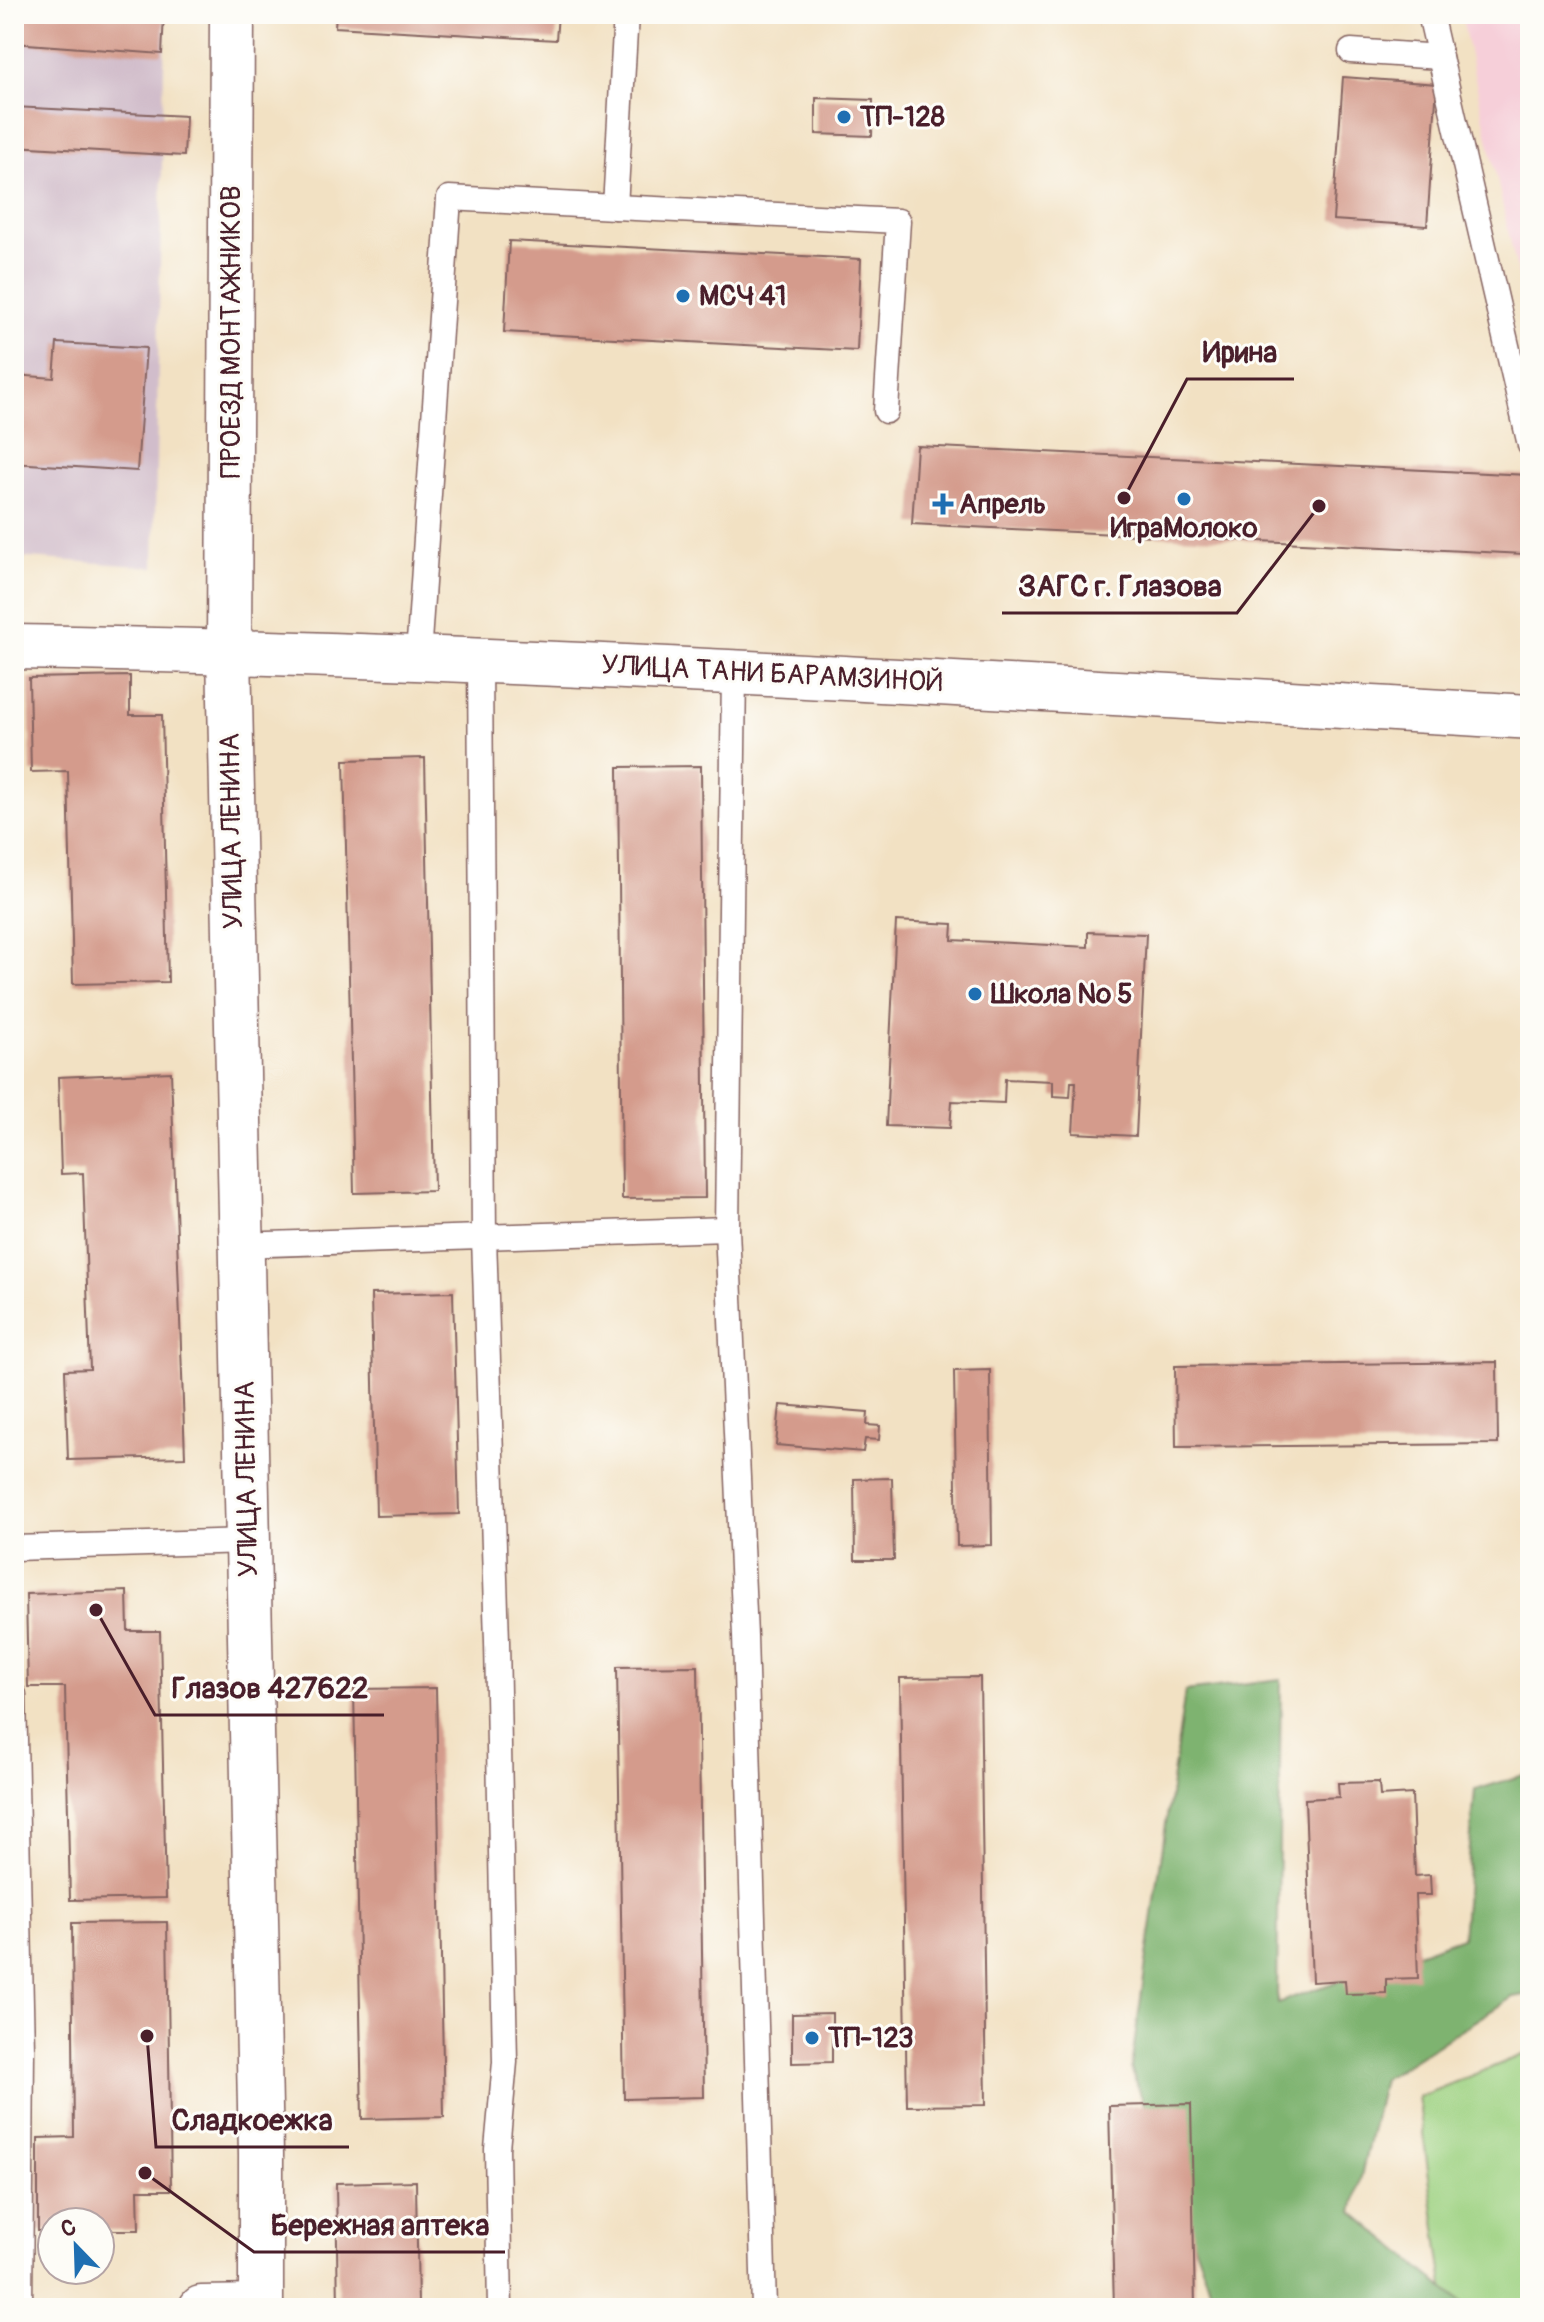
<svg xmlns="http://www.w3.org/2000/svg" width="1544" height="2322" font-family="Pangolin,sans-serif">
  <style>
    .built { fill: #f6cfd9 }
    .industrial { fill: #d1bdcb }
    .green { fill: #9dd181; stroke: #747856; stroke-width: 2 }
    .forest { fill: #7eb36f; stroke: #64694d; stroke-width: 2 }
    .building { fill: #d49b8c }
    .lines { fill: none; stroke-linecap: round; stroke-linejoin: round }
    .service-casing { stroke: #856360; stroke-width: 27 }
    .minor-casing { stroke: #856360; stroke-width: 47 }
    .tertiary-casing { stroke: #856360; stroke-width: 47 }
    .service { stroke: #fff; stroke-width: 24 }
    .minor { stroke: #fff; stroke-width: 44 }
    .tertiary { stroke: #fff; stroke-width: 44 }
    .poi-dot { fill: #1f6fb2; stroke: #fdfcf7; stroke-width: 3 }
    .labels { text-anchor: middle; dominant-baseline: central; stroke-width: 6; stroke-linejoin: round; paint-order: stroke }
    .poi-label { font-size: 28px; font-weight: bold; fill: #4a1f2b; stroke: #fdfcf7; text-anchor: start }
    .street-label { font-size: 28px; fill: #4a1f2b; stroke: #fdfcf7 }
    .leader { fill: none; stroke: #4a1f2b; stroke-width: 3 }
    .callout-dot { fill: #4a1f2b; stroke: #fdfcf7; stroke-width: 3 }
    .callout-label { font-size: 30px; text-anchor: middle; font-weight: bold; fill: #4a1f2b; stroke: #fdfcf7; stroke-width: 6; stroke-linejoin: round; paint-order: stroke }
  </style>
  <rect width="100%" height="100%" fill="#fdfcf7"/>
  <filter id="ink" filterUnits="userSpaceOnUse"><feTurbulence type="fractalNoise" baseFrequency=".0125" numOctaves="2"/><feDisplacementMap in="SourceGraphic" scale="16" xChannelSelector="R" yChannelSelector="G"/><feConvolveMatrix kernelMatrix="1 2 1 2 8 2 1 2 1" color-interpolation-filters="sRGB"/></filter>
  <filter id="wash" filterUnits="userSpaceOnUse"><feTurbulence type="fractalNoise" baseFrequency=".006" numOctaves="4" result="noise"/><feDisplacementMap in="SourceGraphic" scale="32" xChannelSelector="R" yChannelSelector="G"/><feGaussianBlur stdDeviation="1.8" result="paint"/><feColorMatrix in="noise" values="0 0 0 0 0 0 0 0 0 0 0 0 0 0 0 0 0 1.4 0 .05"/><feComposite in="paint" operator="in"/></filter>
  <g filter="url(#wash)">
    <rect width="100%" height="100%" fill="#f2e1c3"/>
    <!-- built -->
    <path class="built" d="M 1461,14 L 1530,14 L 1530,331 Z"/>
    <!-- industrial -->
    <path class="industrial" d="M 14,14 L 165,14 L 154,567 L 14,557 Z"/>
    <!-- green -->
    <path class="green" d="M 1530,2052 L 1530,2308 L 1447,2308 L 1418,2097 Z"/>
    <!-- forest -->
    <path class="forest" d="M 1281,1679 L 1277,2003 L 1462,1937 L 1475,1790 L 1530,1773 L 1530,1994 L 1513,1997 L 1383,2079 L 1353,2212 L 1468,2308 L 1217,2308 L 1131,2068 L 1185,1691 Z"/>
    <g id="blocks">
      <!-- building -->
      <g class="building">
        <path d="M 14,14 L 164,15 L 162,54 L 14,43 Z"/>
        <path d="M 336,14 L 558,14 L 556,40 L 335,27 Z"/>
        <path d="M 1343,77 L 1437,84 L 1427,226 L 1333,220 Z"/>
        <path d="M 816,98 L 873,100 L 872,136 L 816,134 Z"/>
        <path d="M 14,107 L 186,116 L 184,156 L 14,146 Z"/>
        <path d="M 509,241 L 861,259 L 857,351 L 504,332 Z"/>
        <path d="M 57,343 L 146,348 L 137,471 L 14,463 L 14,375 L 54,378 Z"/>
        <path d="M 917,446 L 1528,475 L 1524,554 L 912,524 Z"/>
        <path d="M 130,676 L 130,715 L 162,715 L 168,982 L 73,984 L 68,771 L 31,772 L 29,678 Z"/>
        <path d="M 425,758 L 434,1191 L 354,1193 L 344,760 Z"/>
        <path d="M 701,766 L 705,1198 L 622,1199 L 618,767 Z"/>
        <path d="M 896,921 L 953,924 L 952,940 L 1088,947 L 1088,932 L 1146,934 L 1136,1136 L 1073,1133 L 1076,1082 L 1071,1082 L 1070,1097 L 1053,1096 L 1053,1081 L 1005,1079 L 1004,1103 L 952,1101 L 950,1128 L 886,1126 Z"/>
        <path d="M 171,1072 L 185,1457 L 68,1460 L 65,1370 L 90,1369 L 83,1173 L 61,1174 L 58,1077 Z"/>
        <path d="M 453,1292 L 459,1514 L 376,1516 L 371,1294 Z"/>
        <path d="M 1497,1362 L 1498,1444 L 1176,1447 L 1175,1366 Z"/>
        <path d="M 990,1370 L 992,1545 L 957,1546 L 954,1371 Z"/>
        <path d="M 780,1405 L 868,1412 L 867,1425 L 880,1426 L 879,1440 L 865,1439 L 863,1452 L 776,1445 Z"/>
        <path d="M 892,1478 L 894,1560 L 855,1560 L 854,1479 Z"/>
        <path d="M 127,1591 L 128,1631 L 160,1631 L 166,1898 L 70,1900 L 65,1687 L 28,1687 L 26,1594 Z"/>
        <path d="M 698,1666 L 704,2097 L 624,2099 L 617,1667 Z"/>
        <path d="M 980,1677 L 986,2105 L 907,2106 L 900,1678 Z"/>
        <path d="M 436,1688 L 444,2117 L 362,2119 L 354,1689 Z"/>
        <path d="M 1379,1782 L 1380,1796 L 1412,1794 L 1415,1876 L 1430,1875 L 1431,1895 L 1415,1895 L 1418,1978 L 1386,1979 L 1386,1993 L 1346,1994 L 1345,1980 L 1312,1982 L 1305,1799 L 1339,1797 L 1338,1783 Z"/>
        <path d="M 167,1922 L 171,2190 L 138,2190 L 139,2230 L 100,2230 L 100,2222 L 52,2222 L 52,2231 L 38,2231 L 38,2138 L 74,2137 L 72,1923 Z"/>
        <path d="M 832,2013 L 832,2062 L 792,2063 L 792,2014 Z"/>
        <path d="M 1191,2104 L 1195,2308 L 1114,2308 L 1109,2106 Z"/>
        <path d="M 416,2181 L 418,2308 L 338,2308 L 336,2183 Z"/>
      </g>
    </g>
  </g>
  <g filter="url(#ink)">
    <use href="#blocks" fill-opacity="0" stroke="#856360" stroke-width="2"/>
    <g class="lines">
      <defs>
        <g id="service">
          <path d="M 1430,14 L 1530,445"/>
          <path d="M 1351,51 L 1440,57"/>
          <path d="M 615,207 L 898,221 L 886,411"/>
          <path d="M 418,657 L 449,198 L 615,207 L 626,14"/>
          <path d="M 480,659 L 484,1237 L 497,1641 L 505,2062 L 497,2149 L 500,2308"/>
          <path d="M 734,672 L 727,1229 L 745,1636 L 764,2308"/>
          <path d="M 241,1245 L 727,1229"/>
          <path d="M 14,1548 L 248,1541"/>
          <path d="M 14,1695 L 22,2049 L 20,2308"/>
        </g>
        <path id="minor" d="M 229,651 L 232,14"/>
        <g id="tertiary">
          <path d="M 14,647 C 520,655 1025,688 1530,717"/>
          <path d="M 229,651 L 261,2154 L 261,2308"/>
          <path d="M 201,2308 L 261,2307"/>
        </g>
      </defs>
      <!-- service casing -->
      <use href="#service" class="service-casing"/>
      <!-- minor casing -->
      <use href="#minor" class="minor-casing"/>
      <!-- tertiary casing -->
      <use href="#tertiary" class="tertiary-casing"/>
      <!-- service -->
      <use href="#service" class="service"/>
      <!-- minor -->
      <use href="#minor" class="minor"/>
      <!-- tertiary -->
      <use href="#tertiary" class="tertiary"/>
    </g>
  </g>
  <!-- markers -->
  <g class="poi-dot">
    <circle cx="844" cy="117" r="8"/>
    <circle cx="683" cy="296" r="8"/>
    <circle cx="1184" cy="499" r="8"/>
    <path d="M939 492h8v8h8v8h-8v8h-8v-8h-8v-8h8z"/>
    <circle cx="975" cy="994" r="8"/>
    <circle cx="812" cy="2038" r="8"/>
  </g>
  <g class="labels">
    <!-- poi labels -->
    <g class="poi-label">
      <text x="860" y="117">ТП-128</text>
      <text x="699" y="296">МСЧ 41</text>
      <text x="959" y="504">Апрель</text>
      <text x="1184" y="528" text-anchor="middle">ИграМолоко</text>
      <text x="991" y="994">Школа № 5</text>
      <text x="828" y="2038">ТП-123</text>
    </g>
    <!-- street labels -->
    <g class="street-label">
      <text transform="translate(231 332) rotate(-90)">ПРОЕЗД МОНТАЖНИКОВ</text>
      <text transform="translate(772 674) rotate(3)">УЛИЦА ТАНИ БАРАМЗИНОЙ</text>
      <text transform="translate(232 831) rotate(-91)">УЛИЦА ЛЕНИНА</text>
      <text transform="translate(247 1479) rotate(-91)">УЛИЦА ЛЕНИНА</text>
    </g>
  </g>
  <!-- callouts -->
  <path class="leader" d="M1124 498L1187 379H1294M1319 506L1237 613H1002M96 1610L155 1715H384M147 2036L156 2147H349M145 2173L254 2252H505"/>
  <g class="callout-dot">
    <circle cx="1124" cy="498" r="8"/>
    <circle cx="1319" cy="506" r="8"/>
    <circle cx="96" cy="1610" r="8"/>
    <circle cx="147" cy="2036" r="8"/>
    <circle cx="145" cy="2173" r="8"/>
  </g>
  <g class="callout-label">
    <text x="1240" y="362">Ирина</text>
    <text x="1120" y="596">ЗАГС г. Глазова</text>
    <text x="270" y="1698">Глазов 427622</text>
    <text x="252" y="2130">Сладкоежка</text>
    <text x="380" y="2235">Бережная аптека</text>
  </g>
  <!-- margin -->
  <rect width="1544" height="2322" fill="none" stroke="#fdfcf7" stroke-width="48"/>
  <!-- north arrow -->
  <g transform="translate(76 2246) rotate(337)"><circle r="38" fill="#fdfcf7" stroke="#b5a4a5" stroke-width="2"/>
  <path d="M0-6L14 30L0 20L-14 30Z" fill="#1f6fb2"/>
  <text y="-12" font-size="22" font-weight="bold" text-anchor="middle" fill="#4a1f2b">С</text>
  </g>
</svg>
